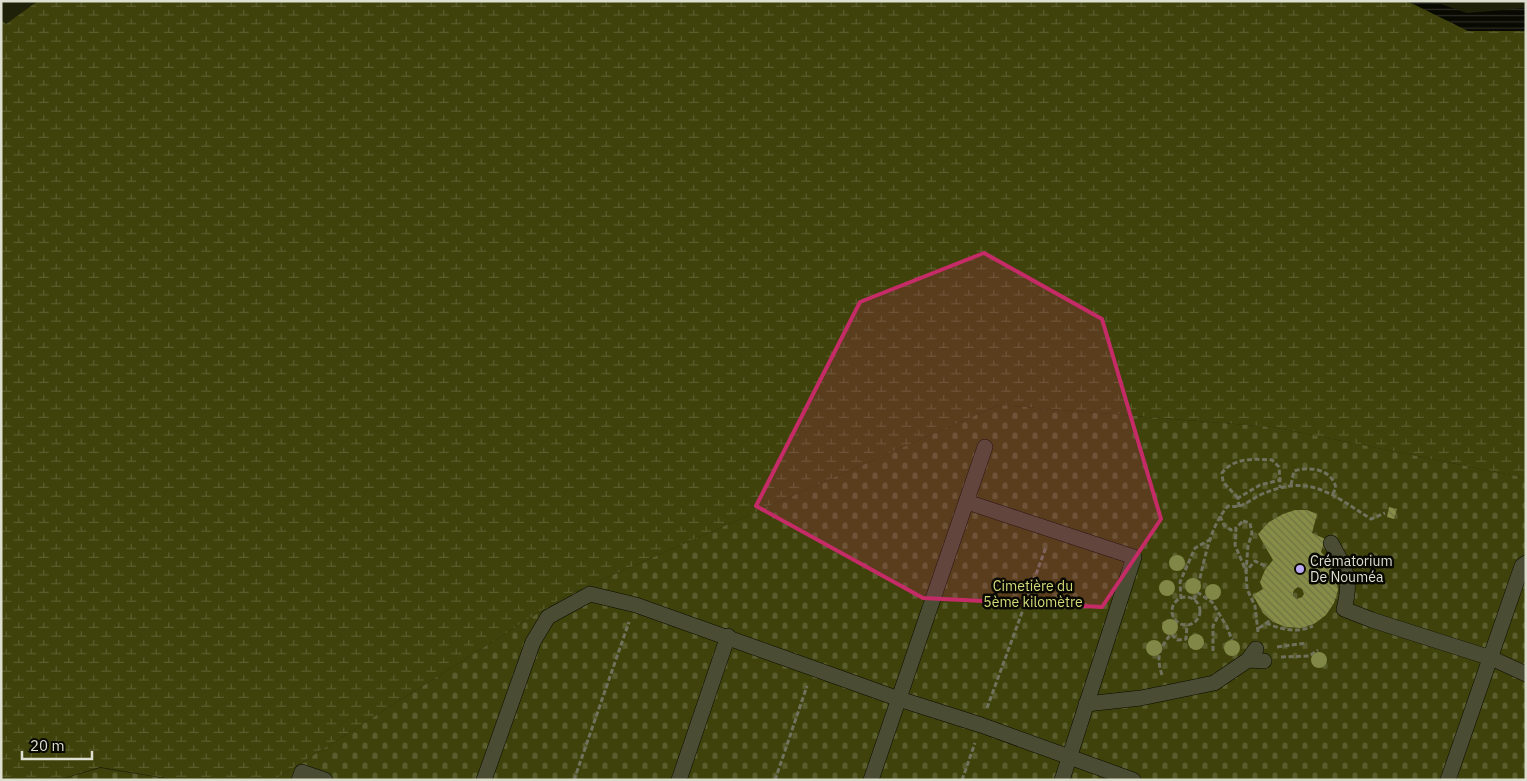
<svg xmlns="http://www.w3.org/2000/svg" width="1527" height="781" font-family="'IBM Plex Sans',sans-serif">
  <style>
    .wetland { fill: url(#wetland-marsh) }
    .cemetery { fill: url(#cemetery-stones) }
    .water { fill: url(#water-rules) }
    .building { fill: url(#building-back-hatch); fill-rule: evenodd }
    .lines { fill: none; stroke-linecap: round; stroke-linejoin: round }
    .minor-casing { stroke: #090a00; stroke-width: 16 }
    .path { stroke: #70725d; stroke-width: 3; stroke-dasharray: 5 2.5; stroke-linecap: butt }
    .minor { stroke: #4a4d33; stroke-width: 15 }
    .tree { fill: #818746 }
    .marked { fill: #c52c67; fill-opacity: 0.2; stroke: #c52c67; stroke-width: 4; stroke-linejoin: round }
    .poi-dot { fill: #baaaf6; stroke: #090902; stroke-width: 2 }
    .labels { text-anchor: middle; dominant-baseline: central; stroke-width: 5; stroke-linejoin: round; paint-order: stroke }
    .poi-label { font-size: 14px; fill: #dddfd0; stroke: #090902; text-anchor: start }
    .park-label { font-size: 14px; fill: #d2db78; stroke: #090902 }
  </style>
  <defs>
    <pattern id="wetland-marsh" width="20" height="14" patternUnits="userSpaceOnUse" patternTransform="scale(1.25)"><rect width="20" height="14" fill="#3f420a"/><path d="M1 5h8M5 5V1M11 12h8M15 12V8" fill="none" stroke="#5a5d2d"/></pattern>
    <pattern id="cemetery-stones" width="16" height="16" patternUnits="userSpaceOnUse" patternTransform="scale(1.25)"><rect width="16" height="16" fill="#3f420a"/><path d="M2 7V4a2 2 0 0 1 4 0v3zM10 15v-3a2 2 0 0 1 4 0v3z" fill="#5a5d2d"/></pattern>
    <pattern id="water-rules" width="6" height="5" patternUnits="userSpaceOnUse" patternTransform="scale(1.25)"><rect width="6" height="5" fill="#080900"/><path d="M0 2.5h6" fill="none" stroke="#2c2c24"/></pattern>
    <pattern id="building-back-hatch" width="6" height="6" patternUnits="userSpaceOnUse" patternTransform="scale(1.25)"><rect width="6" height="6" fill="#878d47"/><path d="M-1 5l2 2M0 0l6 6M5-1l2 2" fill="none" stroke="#6f7344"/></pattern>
  </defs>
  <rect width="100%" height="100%" fill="#1f2108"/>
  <!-- wetland -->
  <path class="wetland" d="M 38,1 L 1419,1 L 1473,26 L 1526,24 L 1526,478 L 1273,427 L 999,405 L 565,596 L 274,780 L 177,780 L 100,767 L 58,780 L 1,780 L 1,20 L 6,24 Z"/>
  <!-- cemetery -->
  <g class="cemetery">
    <path d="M 999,405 L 1273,427 L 1526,478 L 1526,780 L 274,780 L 565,596 Z"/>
    <path d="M 100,768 L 175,780 L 59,780 Z"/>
  </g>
  <!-- water -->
  <path class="water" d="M 1407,1 L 1432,1 L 1467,13 L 1526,8 L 1526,31 L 1468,31 Z"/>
  <!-- building -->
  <g class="building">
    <path d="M 1389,507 L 1397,509 L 1394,519 L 1387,517 Z"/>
    <path d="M 1295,510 L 1307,510 L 1317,514 L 1312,533 L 1325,539 L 1321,552 L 1331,562 L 1336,575 L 1338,590 L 1334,603 L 1326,615 L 1314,624 L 1301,628 L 1286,627 L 1273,622 L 1263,613 L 1253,595 L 1263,589 L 1260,582 L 1265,570 L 1273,560 L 1258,534 L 1269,522 L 1283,514 ZM 1298,587 L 1302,589 L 1304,594 L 1302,597 L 1297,599 L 1293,596 L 1293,592 L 1295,589 Z"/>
  </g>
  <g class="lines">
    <defs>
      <g id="minor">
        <path d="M 967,502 L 1134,557 L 1062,780"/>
        <path d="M 1331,543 C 1346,569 1352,580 1344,609 L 1372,620 L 1491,658 L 1526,674"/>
        <path d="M 1248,660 L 1264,661"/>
        <path d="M 1086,704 L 1141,698 L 1214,683 L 1248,660 L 1256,649"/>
        <path d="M 299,780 L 302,772 L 325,780"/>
        <path d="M 484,780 L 533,642 L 548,617 L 590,594 L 636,605 L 899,699 L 981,725 L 1133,780"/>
        <path d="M 679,780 L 728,636"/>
        <path d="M 871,780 L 985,447"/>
        <path d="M 1448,780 L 1522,566 L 1526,563"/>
      </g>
    </defs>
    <!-- minor casing -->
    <use href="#minor" class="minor-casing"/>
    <!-- path -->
    <g class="path">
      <path d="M 1291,485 L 1294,471 C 1310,466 1332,469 1336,488 L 1332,495"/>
      <path d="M 1238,498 L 1223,482 L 1222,473 C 1234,457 1255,459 1272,460 L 1279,467 L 1280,480"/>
      <path d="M 1239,507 L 1238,498 L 1260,485 L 1280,480 L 1280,488"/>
      <path d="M 1220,516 L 1224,525 L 1231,530 L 1236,528"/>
      <path d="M 1243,521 L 1250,523 L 1252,533 L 1248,546 L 1246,571 L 1235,545 L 1236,528 Z"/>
      <path d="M 1197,592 L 1212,602 L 1227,627 L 1232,640"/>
      <circle cx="1186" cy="611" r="14"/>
      <path d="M 1181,599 L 1180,582 L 1195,548 L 1211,539"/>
      <path d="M 1194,600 C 1204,570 1206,531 1228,506 C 1244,508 1246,502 1260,495 C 1309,473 1330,493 1371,519 L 1385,513"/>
      <path d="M 1163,622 L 1171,634 L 1178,640 L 1186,639 L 1187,625"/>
      <path d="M 1266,623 C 1282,630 1298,633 1313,626"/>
      <path d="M 1259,628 L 1271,620"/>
      <path d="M 1258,632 L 1255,606 L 1247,589 L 1246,571 L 1255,561 L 1267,567"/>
      <path d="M 1277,647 L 1307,643"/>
      <path d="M 1213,651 L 1213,626 L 1219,614"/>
      <path d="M 1281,657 L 1309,656 L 1318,650"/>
      <path d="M 1162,675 C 1156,656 1159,649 1171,634"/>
      <path d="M 987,708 L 1046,547"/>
      <path d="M 574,780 L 629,622"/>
      <path d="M 775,780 L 807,686"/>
      <path d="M 962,780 L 975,743"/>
    </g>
    <!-- minor -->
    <use href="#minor" class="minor"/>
  </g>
  <!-- trees -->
  <g class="tree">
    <circle cx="1177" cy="563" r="8"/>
    <circle cx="1193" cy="586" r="8"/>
    <circle cx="1167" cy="588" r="8"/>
    <circle cx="1213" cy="592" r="8"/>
    <circle cx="1170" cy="627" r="8"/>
    <circle cx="1196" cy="642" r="8"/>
    <circle cx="1154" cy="648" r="8"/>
    <circle cx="1232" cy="648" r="8"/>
    <circle cx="1319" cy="660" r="8"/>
  </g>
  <!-- marked area -->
  <path class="marked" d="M 984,253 L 1102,319 L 1161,519 L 1102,607 L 923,598 L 756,506 L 860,302 Z"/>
  <!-- markers -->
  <circle class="poi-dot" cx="1300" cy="569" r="5"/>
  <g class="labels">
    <!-- poi labels -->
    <g class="poi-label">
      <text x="1310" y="561">Crématorium<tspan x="1310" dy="16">De Nouméa</tspan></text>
    </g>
    <!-- park labels -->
    <g class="park-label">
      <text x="1033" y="586">Cimetière du<tspan x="1033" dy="16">5ème kilomètre</tspan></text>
    </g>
  </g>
  <!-- border -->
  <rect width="1527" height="781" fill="none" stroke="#dddfd0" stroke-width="5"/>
  <!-- scale -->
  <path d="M22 751v8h70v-8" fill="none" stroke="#dddfd0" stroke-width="2.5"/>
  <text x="30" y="751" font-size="15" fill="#dddfd0" stroke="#090902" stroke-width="4" paint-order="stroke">20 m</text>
</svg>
